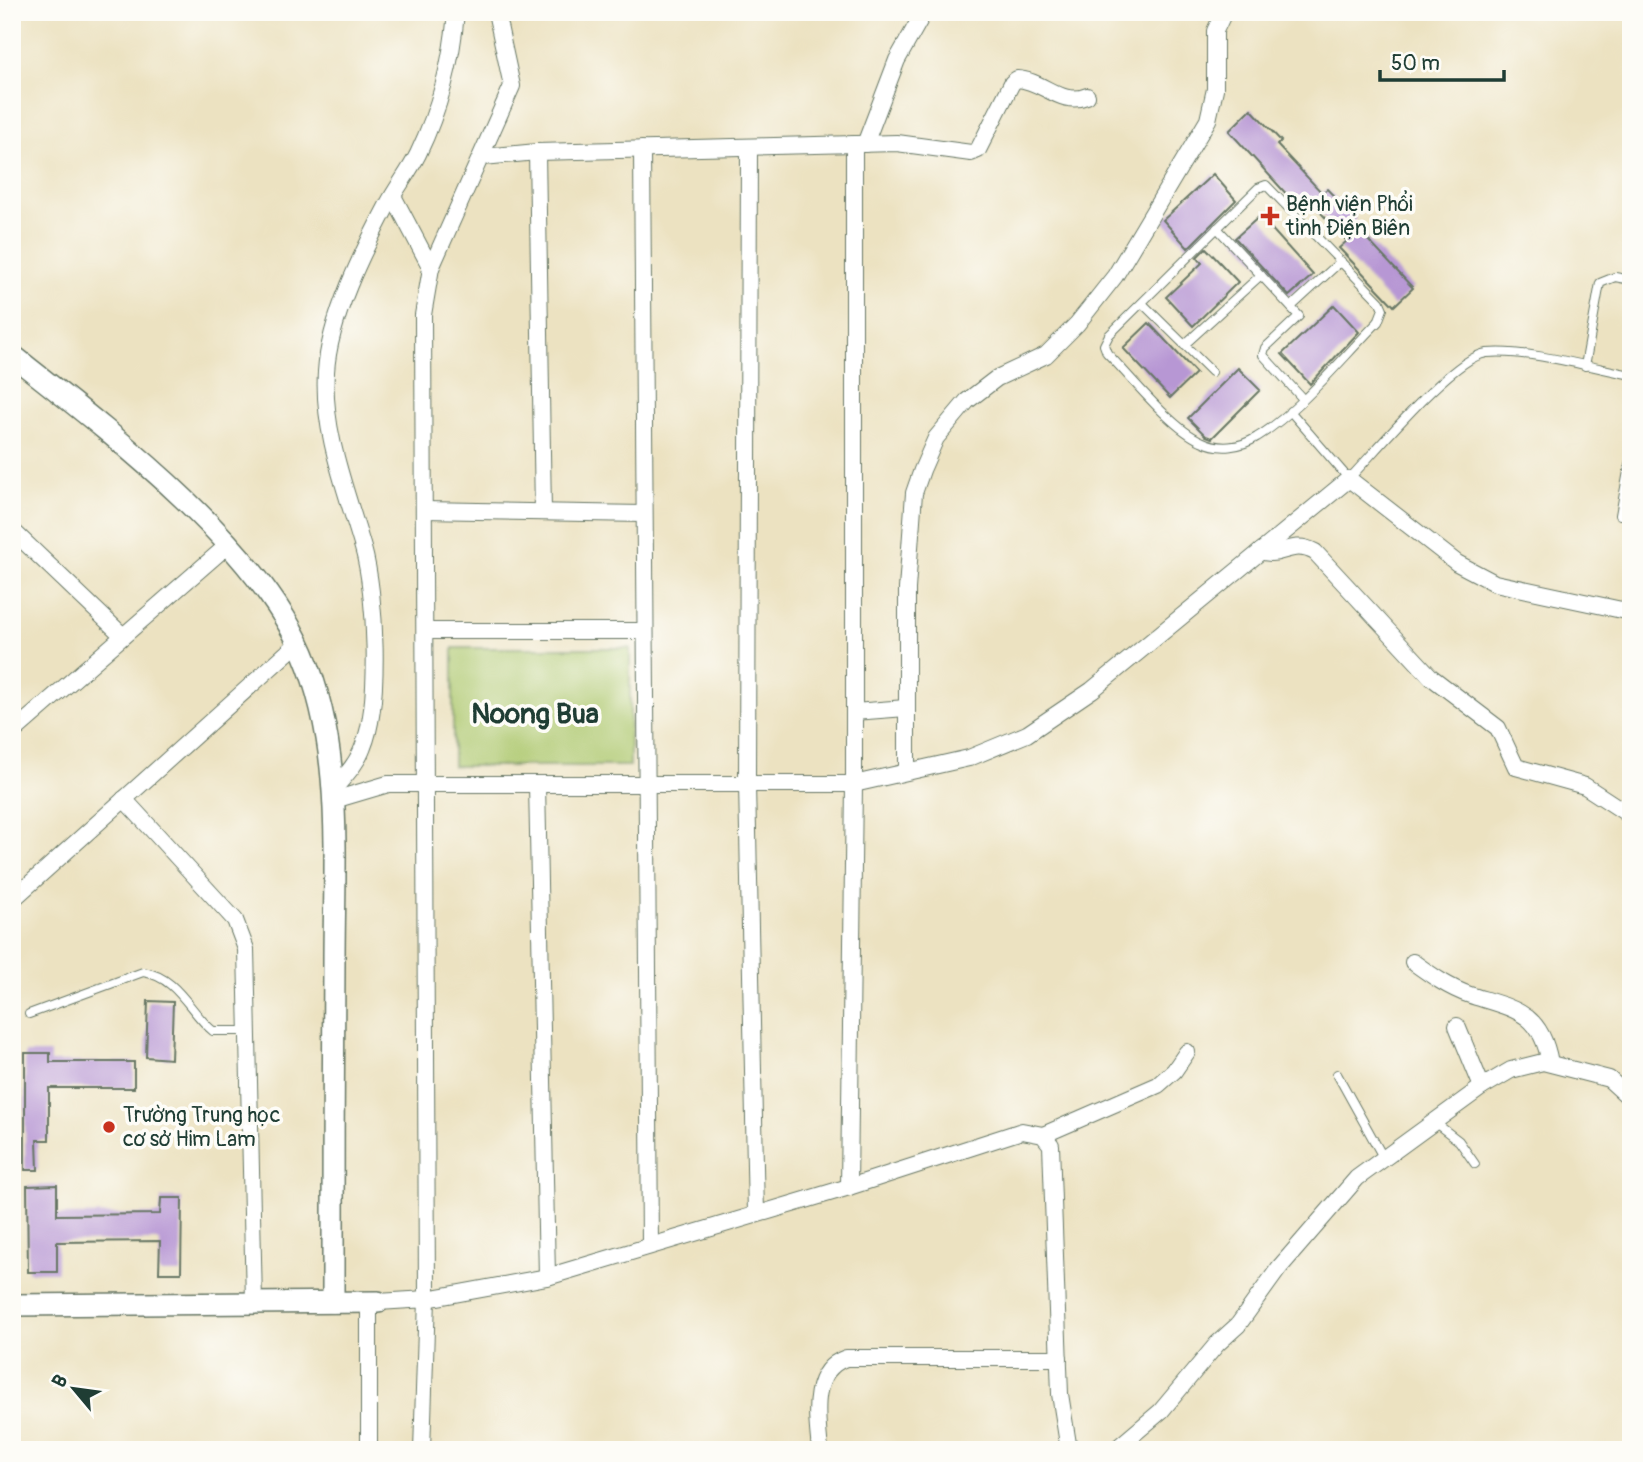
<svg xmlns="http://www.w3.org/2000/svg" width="1643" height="1462" font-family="Pangolin,sans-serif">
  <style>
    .green { fill: #adc86e; stroke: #668251; stroke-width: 2 }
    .building { fill: #b797d4 }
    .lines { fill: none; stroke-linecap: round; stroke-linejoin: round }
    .lane-casing { stroke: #677765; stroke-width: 10 }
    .street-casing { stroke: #677765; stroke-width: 18 }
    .secondary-casing { stroke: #677765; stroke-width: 24 }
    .lane { stroke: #fff; stroke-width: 8 }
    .street { stroke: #fff; stroke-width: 16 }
    .secondary { stroke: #fff; stroke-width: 21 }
    .poi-dot { fill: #c8321e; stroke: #fdfcf7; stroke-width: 2.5 }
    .labels { text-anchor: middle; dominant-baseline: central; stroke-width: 7; stroke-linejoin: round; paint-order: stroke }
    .poi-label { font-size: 21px; fill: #1f3d34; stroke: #fdfcf7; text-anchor: start }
    .district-label { font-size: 28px; font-weight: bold; fill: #1f3d34; stroke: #fdfcf7 }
  </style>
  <rect width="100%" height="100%" fill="#fdfcf7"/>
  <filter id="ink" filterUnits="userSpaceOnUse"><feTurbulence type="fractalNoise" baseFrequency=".0143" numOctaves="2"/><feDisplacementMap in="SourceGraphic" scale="14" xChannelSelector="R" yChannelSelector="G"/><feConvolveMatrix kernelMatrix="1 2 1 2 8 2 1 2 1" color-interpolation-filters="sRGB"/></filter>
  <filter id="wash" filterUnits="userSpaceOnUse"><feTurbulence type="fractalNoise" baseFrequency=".00686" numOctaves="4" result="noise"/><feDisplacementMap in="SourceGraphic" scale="28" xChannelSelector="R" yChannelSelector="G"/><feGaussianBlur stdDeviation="1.57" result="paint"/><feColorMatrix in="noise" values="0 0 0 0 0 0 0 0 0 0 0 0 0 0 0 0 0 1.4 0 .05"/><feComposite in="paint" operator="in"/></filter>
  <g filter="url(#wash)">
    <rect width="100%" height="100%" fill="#ece2c1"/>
    <!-- green -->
    <rect class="green" x="453" y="648" width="177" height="118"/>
    <g id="blocks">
      <!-- building -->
      <g class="building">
        <path d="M 1251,109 L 1281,141 L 1277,145 L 1322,193 L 1327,189 L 1356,219 L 1352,223 L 1413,288 L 1394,306 L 1339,248 L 1347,241 L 1309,200 L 1300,209 L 1229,131 Z"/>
        <path d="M 1213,174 L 1236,200 L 1188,248 L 1163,220 Z"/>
        <path d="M 1260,216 L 1313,275 L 1289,296 L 1235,238 Z"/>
        <path d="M 1206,248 L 1238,282 L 1193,326 L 1166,297 L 1202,263 L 1197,257 Z"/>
        <path d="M 1334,305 L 1359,332 L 1310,384 L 1282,354 Z"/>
        <path d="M 1149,323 L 1196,373 L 1170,398 L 1123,348 Z"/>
        <path d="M 1238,368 L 1260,390 L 1212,438 L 1206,436 L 1188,418 Z"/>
        <path d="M 148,1001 L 173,1002 L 171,1059 L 146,1057 Z"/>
        <path d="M 25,1053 L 50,1053 L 50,1062 L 134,1062 L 134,1088 L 49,1088 L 49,1140 L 37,1140 L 38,1170 L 25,1170 Z"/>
        <path d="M 57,1185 L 57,1215 L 160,1214 L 161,1198 L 182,1198 L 181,1273 L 159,1273 L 160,1241 L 57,1242 L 57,1272 L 28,1272 L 27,1186 Z"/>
      </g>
    </g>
  </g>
  <g filter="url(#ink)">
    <use href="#blocks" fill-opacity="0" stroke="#677765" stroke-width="2"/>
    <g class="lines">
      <defs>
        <g id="lane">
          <path d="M 1266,185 L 1380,302 L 1383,309 L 1378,322 C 1341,359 1301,410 1257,437 C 1240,448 1219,450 1201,441 C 1171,428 1131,377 1107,353 L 1104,345 L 1109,335 L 1258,188 Z"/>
          <path d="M 1217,228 L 1299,316 L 1265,348 L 1263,355 L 1302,398"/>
          <path d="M 1142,303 L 1212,372"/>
          <path d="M 1291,307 L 1341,261"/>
          <path d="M 1184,345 L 1261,275"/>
          <path d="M 1585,366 L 1600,283 L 1615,277 L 1631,280"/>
          <path d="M 1290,411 L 1349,479 C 1375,452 1454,356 1487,353 C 1525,349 1591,367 1631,375"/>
          <path d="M 1620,515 L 1631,455"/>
          <path d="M 29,1014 L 143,972 C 178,977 190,1013 213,1031 L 248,1031"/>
          <path d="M 1337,1074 L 1383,1157"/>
          <path d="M 1433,1121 L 1459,1141 L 1475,1164"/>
        </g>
        <g id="street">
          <path d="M 496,12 L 512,86 L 431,268 L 423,315 L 427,1299 L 547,1277 L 849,1187 L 1022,1131 L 1043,1135 L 1051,1145 L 1060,1394 L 1069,1450"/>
          <path d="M 865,144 L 897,60 L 924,12"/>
          <path d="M 749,148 L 747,784 L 756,1214"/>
          <path d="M 642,149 L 650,1245"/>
          <path d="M 537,152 L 543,512"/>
          <path d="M 483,157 L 537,152 L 897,143 L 971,153 L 978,150 L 1012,83 L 1017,79 C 1043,80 1061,107 1087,96"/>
          <path d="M 393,196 L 431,268"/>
          <path d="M 424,510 L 643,514"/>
          <path d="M 12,530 L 123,636"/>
          <path d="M 1261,551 C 1280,559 1291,539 1315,552 L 1431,677 L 1498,728 L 1516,767 L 1585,786 L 1631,816"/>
          <path d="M 425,631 L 644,631"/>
          <path d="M 854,712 L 906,708"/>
          <path d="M 12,733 L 229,544"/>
          <path d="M 907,771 L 907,589 L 914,493 L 922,470 L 936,438 L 967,401 L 997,378 L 1046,355 L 1077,324 L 1115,276 L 1208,120 L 1215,89 L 1215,31 L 1224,12"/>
          <path d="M 537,784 L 547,1277"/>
          <path d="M 333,790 C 344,777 357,764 363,747 C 381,704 376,593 363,548 C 347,492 322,432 326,372 C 329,319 363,251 388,204 C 397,187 409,172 418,154 C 440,108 452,63 456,12"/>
          <path d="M 124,799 L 235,920 L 246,949 L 254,1302"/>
          <path d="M 334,800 L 388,784 L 854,784 L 969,758 L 1027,734 L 1092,690 L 1349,479 L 1457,563 L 1495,583 L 1631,612"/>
          <path d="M 12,900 L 298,643"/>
          <path d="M 1413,962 C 1431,975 1449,988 1470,995 C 1514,1009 1541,1011 1550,1063"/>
          <path d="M 1457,1026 L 1482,1087"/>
          <path d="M 1043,1135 L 1158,1085 L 1174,1071 L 1187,1052"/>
          <path d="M 849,1187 L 854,784 L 854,144"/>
          <path d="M 369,1302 L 369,1450"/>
          <path d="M 378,1302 L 427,1299 L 422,1450"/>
          <path d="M 820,1450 C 817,1418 809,1371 846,1358 L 1059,1358"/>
          <path d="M 1115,1450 L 1161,1411 L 1217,1344 L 1238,1325 L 1279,1268 L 1357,1178 L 1482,1087 L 1511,1070 L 1543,1062 L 1609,1079 L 1631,1099"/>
        </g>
        <g id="secondary">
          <path d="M 12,355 C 107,430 255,542 303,653 C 344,749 334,860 334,962 C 333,1075 333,1189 333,1302"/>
          <path d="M 12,1305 L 378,1302"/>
        </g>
      </defs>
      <!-- lane casing -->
      <use href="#lane" class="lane-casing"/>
      <!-- street casing -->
      <use href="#street" class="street-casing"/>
      <!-- secondary casing -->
      <use href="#secondary" class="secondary-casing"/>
      <!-- lane -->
      <use href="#lane" class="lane"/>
      <!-- street -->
      <use href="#street" class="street"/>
      <!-- secondary -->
      <use href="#secondary" class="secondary"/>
    </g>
  </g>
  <!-- markers -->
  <g class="poi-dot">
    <path d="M1266.5 205.5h7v7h7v7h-7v7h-7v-7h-7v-7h7z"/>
    <circle cx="109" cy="1127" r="7"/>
  </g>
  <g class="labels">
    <!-- poi labels -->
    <g class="poi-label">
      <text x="1286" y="204">Bệnh viện Phổi<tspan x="1286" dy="24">tỉnh Điện Biên</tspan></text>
      <text x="123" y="1115">Trường Trung học<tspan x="123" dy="24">cơ sở Him Lam</tspan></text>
    </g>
    <!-- district labels -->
    <g class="district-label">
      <text x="535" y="714">Noong Bua</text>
    </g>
  </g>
  <!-- margin -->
  <rect width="1643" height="1462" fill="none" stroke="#fdfcf7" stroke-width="42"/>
  <!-- north arrow -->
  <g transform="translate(74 1389) rotate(299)" stroke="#fdfcf7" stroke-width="5" paint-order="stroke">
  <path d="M0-5L12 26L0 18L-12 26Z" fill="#1f3d34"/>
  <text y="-10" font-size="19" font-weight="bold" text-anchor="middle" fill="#1f3d34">B</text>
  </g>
  <!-- scale -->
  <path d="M1380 70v10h124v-10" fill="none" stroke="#1f3d34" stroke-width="3.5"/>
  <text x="1391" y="70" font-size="21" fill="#1f3d34" stroke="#fdfcf7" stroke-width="5" paint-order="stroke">50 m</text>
</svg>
